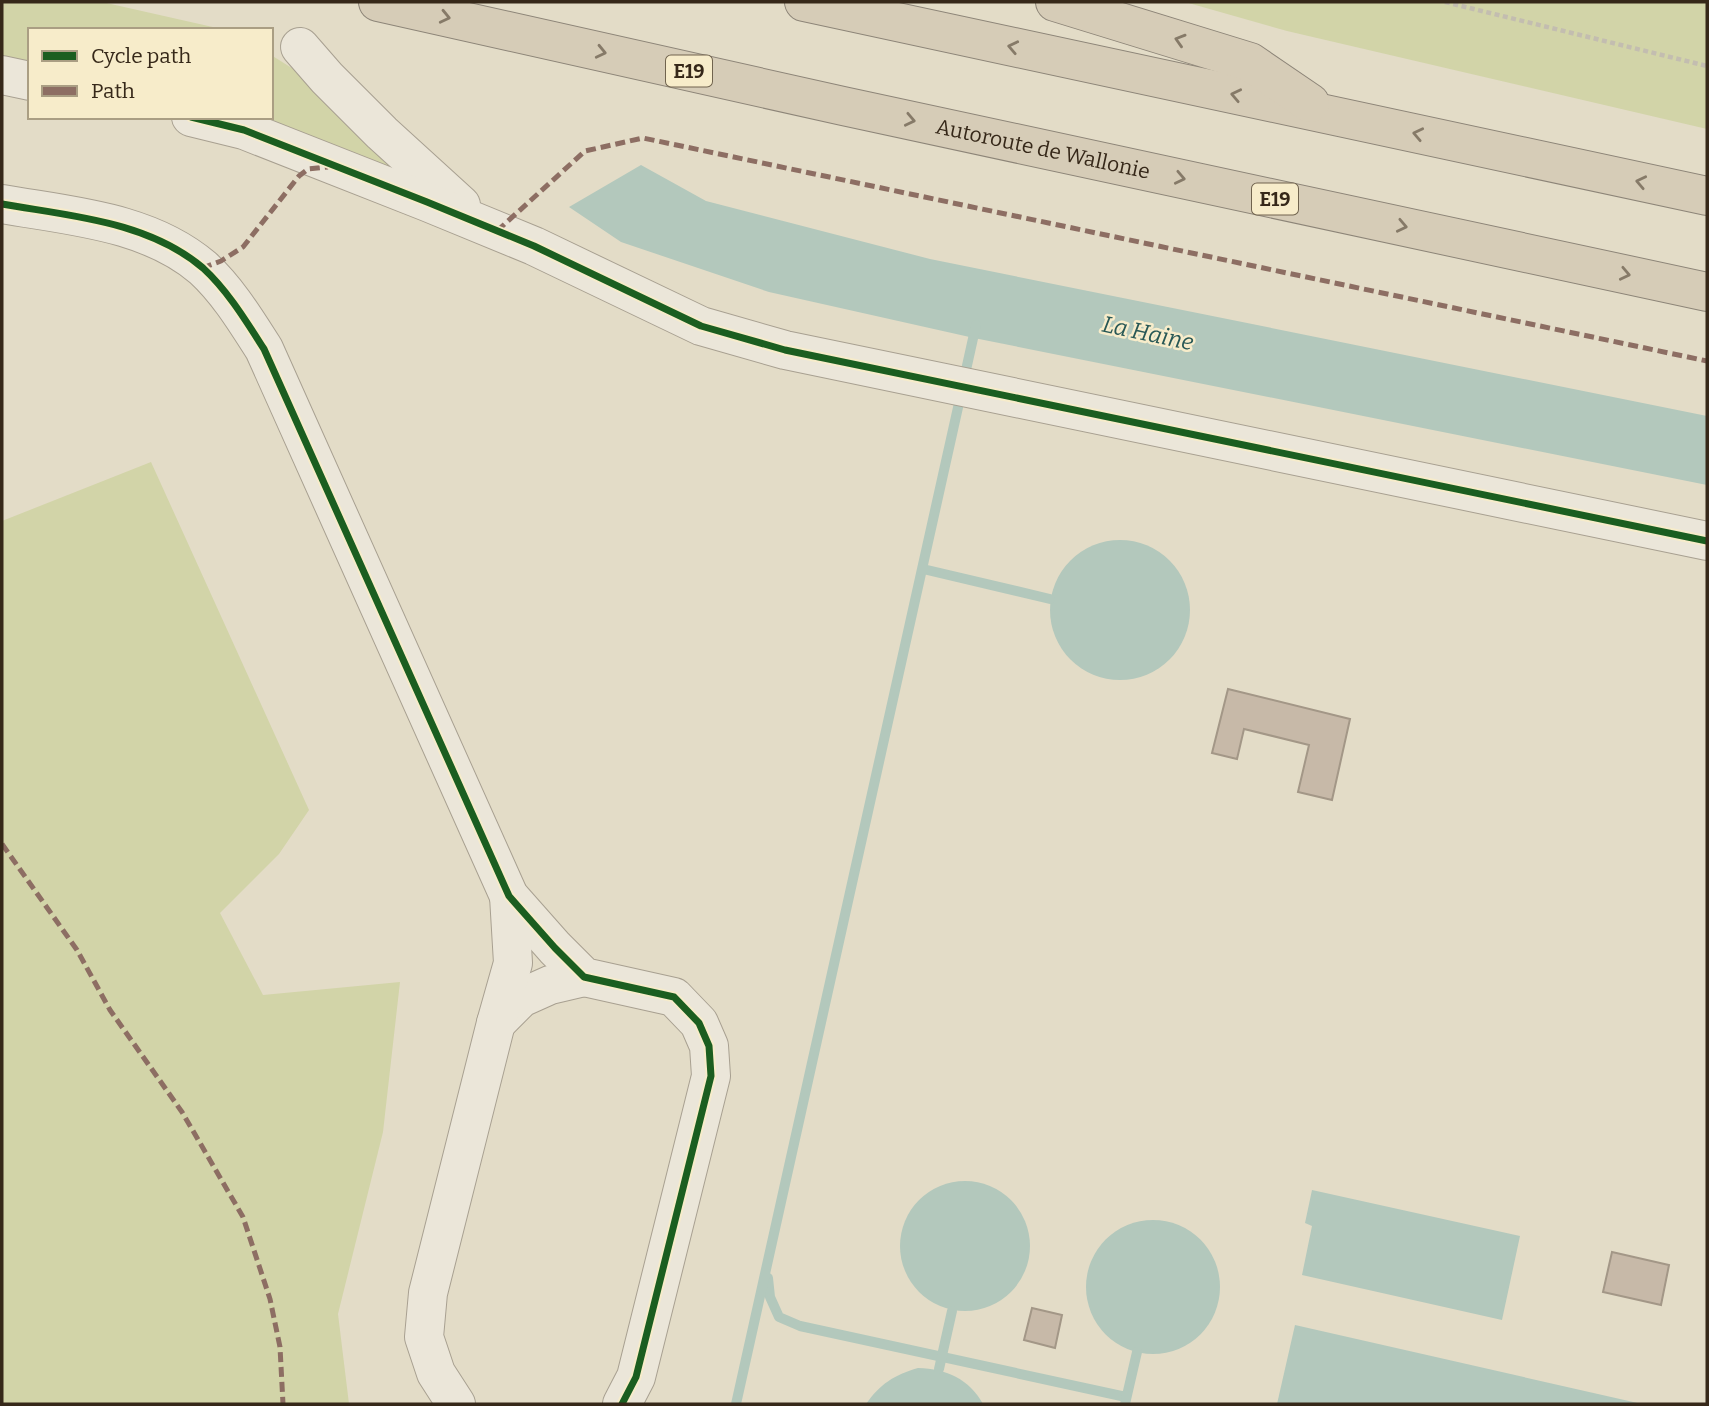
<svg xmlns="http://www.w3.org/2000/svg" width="1709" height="1406" font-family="Bitter,serif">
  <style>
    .green { fill: #d2d4a8 }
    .water { fill: #b3c8bc }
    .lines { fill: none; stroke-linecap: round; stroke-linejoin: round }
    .stream { stroke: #b3c8bc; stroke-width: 10 }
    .building { fill: #c7b9a8; stroke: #a39787; stroke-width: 2 }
    .minor-casing { stroke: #a8a091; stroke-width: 40 }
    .highway-casing { stroke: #8d8578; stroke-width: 40 }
    .path { stroke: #c3bdb0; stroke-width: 4.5; stroke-dasharray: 5 3.5; stroke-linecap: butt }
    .minor { stroke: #ebe6d9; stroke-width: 38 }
    .highway { stroke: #d6ccb7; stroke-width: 38 }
    .quiet { stroke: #8d6e63; stroke-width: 5; stroke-dasharray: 10 5; stroke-linecap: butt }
    .cycleway-casing { stroke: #f7ecca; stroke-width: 11 }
    .cycleway { stroke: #1b5e20; stroke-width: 7 }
    .oneway { stroke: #867a68 }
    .labels { text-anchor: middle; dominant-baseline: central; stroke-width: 5; stroke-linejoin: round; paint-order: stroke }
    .shield { fill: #f7ecca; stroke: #70634e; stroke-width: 2 }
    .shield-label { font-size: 19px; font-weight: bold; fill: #362819 }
    .street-label { font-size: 21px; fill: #362819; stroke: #f7ecca }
    .water-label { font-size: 23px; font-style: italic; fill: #275755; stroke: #f7ecca }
  </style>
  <rect width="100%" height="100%" fill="#e3dcc7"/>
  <!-- green -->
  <g class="green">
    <path d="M 2,2 L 102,2 L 226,30 L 30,30 L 30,75 L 2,69 Z"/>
    <path d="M 1185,2 L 1707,2 L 1707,129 L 1287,31 Z"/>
    <path d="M 271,55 L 303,75 L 426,193 L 225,117 L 271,117 Z"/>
    <path d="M 151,462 L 309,810 L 279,854 L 220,913 L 263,995 L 400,982 L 383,1132 L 338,1314 L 349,1404 L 2,1404 L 2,521 Z"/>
  </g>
  <!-- water -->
  <g class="water">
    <path d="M 641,165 L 706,201 L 930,259 L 1707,416 L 1707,485 L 974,338 L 769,292 L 621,242 L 569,207 Z"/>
    <circle cx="1120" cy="610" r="70"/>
    <circle cx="965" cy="1246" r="65"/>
    <path d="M 1312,1190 L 1520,1236 L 1502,1320 L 1302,1275 L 1312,1226 L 1305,1223 Z"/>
    <circle cx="1153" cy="1287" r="67"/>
    <path d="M 1295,1325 L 1642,1404 L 1277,1404 Z"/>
    <path d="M 918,1368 C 947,1369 969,1379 983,1404 L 866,1404 C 880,1384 894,1375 918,1368 Z"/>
  </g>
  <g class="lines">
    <!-- stream -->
    <g class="stream">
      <path d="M 964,379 L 976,325"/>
      <path d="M 923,569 L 1050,599"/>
      <path d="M 768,1278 L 770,1297 L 779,1317 L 800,1326 L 1126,1397"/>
      <path d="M 939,1369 L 952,1311"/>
      <path d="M 736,1404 L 961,394"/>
      <path d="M 1125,1404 L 1137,1352"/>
    </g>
  </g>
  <!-- building -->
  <g class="building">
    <path d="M 1228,689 L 1350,719 L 1332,800 L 1298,792 L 1309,745 L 1244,729 L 1237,759 L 1212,753 Z"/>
    <path d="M 1612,1252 L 1669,1265 L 1661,1305 L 1603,1292 Z"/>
    <path d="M 1032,1308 L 1062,1315 L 1055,1348 L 1024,1340 Z"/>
  </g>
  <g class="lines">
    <defs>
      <g id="minor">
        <path d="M 300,47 L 327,78 L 382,133 L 461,205"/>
        <path d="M 2,75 L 30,81"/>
        <path d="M 191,117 L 244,130 L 427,202 L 534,246 L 701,326 L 785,350 L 1707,541"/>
        <path d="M 2,204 C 70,216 148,221 203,268 C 228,291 246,321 264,349 L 509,896 L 555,948 L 584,977 L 674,997 L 699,1023 L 709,1046 L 711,1076 L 636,1377 L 622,1404"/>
        <path d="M 496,1023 L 521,998 L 550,985 L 584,977"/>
        <path d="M 456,1404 L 436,1373 L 424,1337 L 428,1293 L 496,1023 L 513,963 L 509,896"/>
      </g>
      <g id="highway">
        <path id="s1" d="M 378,2 L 843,106 L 1707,292"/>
        <path d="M 804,2 L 1707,196"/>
        <path d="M 1055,2 L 1250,62 L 1310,103"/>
      </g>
    </defs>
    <!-- minor casing -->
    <use href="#minor" class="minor-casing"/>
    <!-- highway casing -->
    <use href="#highway" class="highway-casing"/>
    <!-- path -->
    <path class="path" d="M 1445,2 L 1707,66"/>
    <!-- minor -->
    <use href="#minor" class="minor"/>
    <!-- highway -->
    <use href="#highway" class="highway"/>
    <!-- quiet -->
    <g class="quiet">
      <path d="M 497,231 L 585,151 L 643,138 L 1707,361"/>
      <path d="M 202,268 L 221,261 L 243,247 L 299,176 L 308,169 L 328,167"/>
      <path d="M 2,844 L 77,950 L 110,1010 L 182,1112 L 243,1217 L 270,1299 L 280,1347 L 283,1404"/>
    </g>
    <defs>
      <g id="cycleway">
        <path d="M 191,117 L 244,130 L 427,202 L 534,246 L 701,326 L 785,350 L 1707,541"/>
        <path d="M 2,204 C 70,216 148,221 203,268 C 228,291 246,321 264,349 L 509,896 L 555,948 L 584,977 L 674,997 L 699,1023 L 709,1046 L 711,1076 L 636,1377 L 622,1404"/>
      </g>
    </defs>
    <!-- cycleway casing -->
    <use href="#cycleway" class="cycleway-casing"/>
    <!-- cycleway -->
    <use href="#cycleway" class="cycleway"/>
  </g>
  <!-- one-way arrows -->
  <defs><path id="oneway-chevron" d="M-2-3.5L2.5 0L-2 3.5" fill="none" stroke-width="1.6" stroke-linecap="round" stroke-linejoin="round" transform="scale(1.75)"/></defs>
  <g class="oneway">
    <use href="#oneway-chevron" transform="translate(445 17) rotate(13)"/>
    <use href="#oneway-chevron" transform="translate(1180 40) rotate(-163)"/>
    <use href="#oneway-chevron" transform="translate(1013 47) rotate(-168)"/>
    <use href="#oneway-chevron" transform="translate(601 52) rotate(13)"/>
    <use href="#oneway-chevron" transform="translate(1236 95) rotate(-168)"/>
    <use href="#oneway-chevron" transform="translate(910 120) rotate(12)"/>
    <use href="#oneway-chevron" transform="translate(1418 134) rotate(-168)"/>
    <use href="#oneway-chevron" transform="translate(1180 178) rotate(12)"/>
    <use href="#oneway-chevron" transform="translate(1641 182) rotate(-168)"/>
    <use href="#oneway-chevron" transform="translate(1402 226) rotate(12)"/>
    <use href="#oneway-chevron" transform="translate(1625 274) rotate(12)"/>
  </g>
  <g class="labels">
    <!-- shield labels -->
    <g class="shield">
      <rect x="666" y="55.5" width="46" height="31" rx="5"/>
      <rect x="1252" y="183.5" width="46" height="31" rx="5"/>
    </g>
    <g class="shield-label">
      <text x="689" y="71">E19</text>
      <text x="1275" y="199">E19</text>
    </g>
    <!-- street labels -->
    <g class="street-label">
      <text stroke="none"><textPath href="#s1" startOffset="681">Autoroute de Wallonie</textPath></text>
    </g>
    <!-- water labels -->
    <g class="water-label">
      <text transform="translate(1148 333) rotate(12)">La Haine</text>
    </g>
  </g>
  <!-- border -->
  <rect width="1709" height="1406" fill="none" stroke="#362819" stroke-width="7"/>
  <!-- legend -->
  <rect x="28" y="28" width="245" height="91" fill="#f7ecca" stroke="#aa9e83" stroke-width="2"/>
  <rect x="42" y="51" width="35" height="10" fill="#1b5e20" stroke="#aa9e83" stroke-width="2"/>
  <text x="91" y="63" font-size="21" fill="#362819">Cycle path</text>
  <rect x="42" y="86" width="35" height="10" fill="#8d6e63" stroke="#aa9e83" stroke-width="2"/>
  <text x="91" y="98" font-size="21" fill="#362819">Path</text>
</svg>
